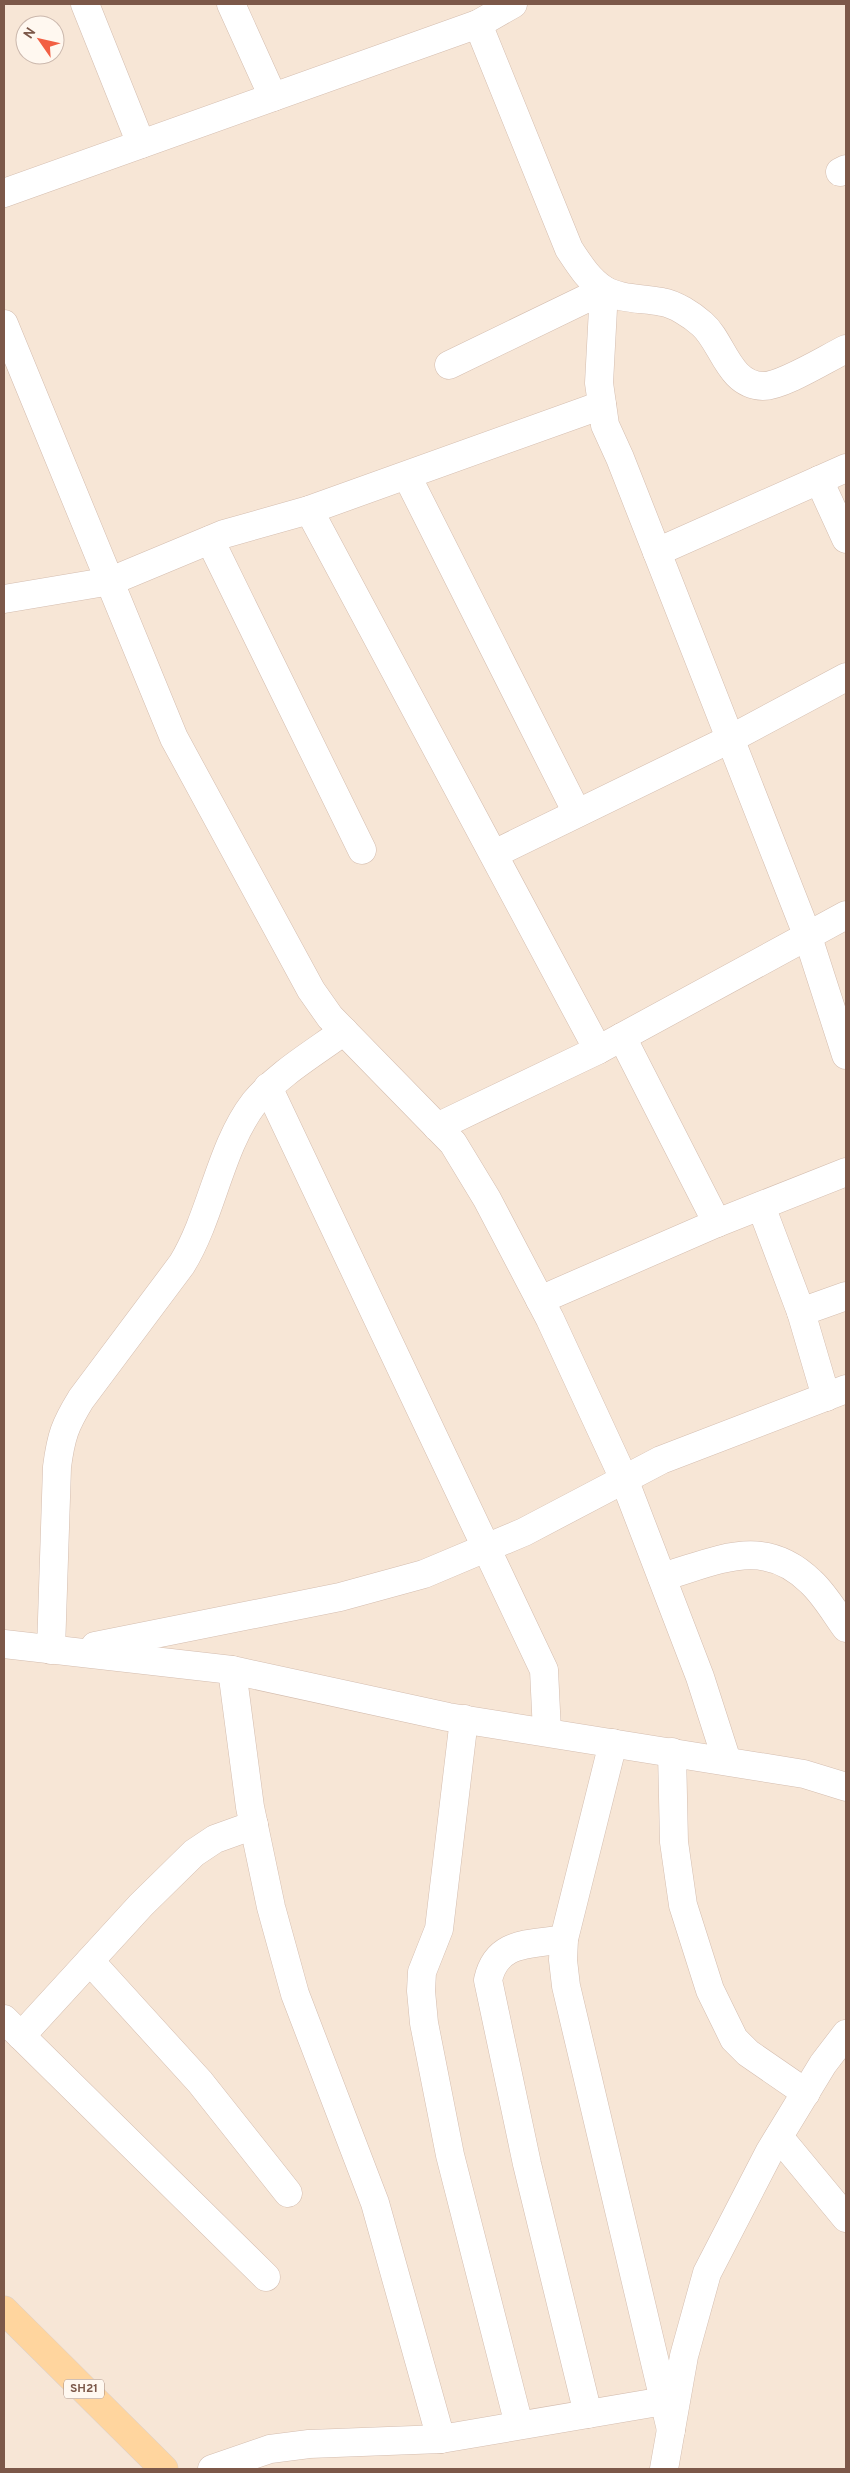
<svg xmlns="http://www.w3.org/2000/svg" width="850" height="2473" font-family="Overpass,sans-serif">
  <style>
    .residential { fill: #f7e6d6; fill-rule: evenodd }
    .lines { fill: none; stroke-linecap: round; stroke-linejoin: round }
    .minor-casing { stroke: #d4bdaf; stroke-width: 29 }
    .major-casing { stroke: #dad0cc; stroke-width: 29 }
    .minor { stroke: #fff; stroke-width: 28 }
    .major { stroke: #ffd59e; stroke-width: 28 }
    .labels { text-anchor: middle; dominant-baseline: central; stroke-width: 4.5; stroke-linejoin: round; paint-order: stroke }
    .shield { fill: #fff8f0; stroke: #a3887b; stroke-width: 1 }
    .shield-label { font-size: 12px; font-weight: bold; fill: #7c5849 }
  </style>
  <rect width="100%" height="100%" fill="#fef4e8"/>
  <!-- residential -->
  <path class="residential" d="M 4,4 L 846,4 L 846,2469 L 4,2469 ZM 25,25 L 55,25 L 55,55 L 25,55 Z"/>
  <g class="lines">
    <defs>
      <g id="minor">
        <path d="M 85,4 L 141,144"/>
        <path d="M 231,4 L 273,97"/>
        <path d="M 478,24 L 569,249 C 579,264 588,279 603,289 C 620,300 643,298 662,302 C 675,304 692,315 702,324 C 723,342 728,385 763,386 C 783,386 827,358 846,349"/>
        <path d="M 840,172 L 846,169"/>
        <path d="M 4,193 L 478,24 L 513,4"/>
        <path d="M 4,324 L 174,738 L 311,990 L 330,1017 L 453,1143 L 487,1199 L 550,1319 L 624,1479 L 700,1677 L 727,1761"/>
        <path d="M 449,365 L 604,290 L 599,383 L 605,425 L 620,458 L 808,937 L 846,1055"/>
        <path d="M 407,476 L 577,813"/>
        <path d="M 819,480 L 846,539"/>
        <path d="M 309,510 L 598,1050"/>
        <path d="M 210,540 L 362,850"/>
        <path d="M 657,552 L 846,468"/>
        <path d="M 4,599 L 111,581 L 224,534 L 309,510 L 602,405"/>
        <path d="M 494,854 L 730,739 L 846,677"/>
        <path d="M 622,1037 L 717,1223"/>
        <path d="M 268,1087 L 544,1670 L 547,1732"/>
        <path d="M 437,1127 L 598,1050 L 846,915"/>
        <path d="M 761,1206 L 801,1312 L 826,1397"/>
        <path d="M 540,1300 L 717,1223 L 846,1172"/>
        <path d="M 801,1312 L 846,1296"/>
        <path d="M 662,1577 C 718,1561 763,1535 811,1582 C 825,1595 835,1613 846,1628"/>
        <path d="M 4,1644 L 232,1670 L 448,1717 L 804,1774 L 846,1787"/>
        <path d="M 95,1646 L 340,1597 L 424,1574 L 524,1532 L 661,1460 L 846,1389"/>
        <path d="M 51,1650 L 57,1467 C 61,1436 65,1425 81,1399 L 182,1264 C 212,1215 220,1147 254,1103 C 278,1074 314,1053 344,1031"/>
        <path d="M 232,1670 L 250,1807 L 271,1907 L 295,1994 L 375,2203 L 441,2439"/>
        <path d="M 464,1719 L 439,1929 L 422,1972 L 421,1991 L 424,2023 L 450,2155 L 519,2425"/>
        <path d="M 613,1743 L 564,1939 L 563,1960 L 566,1986 L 671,2430"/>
        <path d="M 672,1752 L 674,1842 L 683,1905 L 710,1990 L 734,2039 L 748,2053 L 806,2093"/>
        <path d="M 564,1939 C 530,1945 497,1940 488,1980 L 527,2164 L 588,2414"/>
        <path d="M 90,1961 L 200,2082 L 288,2193"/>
        <path d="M 4,2019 L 266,2277"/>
        <path d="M 21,2036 L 141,1905 L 194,1853 L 215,1839 L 254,1825"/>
        <path d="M 779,2137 L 846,2218"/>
        <path d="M 212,2469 L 270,2449 L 309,2444 L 441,2439 L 664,2401"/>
        <path d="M 664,2469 L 684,2356 L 707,2273 L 770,2151 L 823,2064 L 846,2034"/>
      </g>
      <path id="major" d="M 4,2310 L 164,2469"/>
    </defs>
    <!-- minor casing -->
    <use href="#minor" class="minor-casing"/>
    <!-- major casing -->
    <use href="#major" class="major-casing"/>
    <!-- minor -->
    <use href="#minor" class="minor"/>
    <!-- major -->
    <use href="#major" class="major"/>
  </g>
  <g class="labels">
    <!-- shield labels -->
    <rect class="shield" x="64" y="2379.5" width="40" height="19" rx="4"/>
    <g class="shield-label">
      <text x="84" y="2389">SH21</text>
    </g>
  </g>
  <!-- border -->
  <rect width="850" height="2473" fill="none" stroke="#7c5849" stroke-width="10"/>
  <!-- north arrow -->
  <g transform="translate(40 40) rotate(304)"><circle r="24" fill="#fff8f0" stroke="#cbb8ad"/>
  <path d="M0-4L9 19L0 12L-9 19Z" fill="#f25f43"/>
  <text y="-8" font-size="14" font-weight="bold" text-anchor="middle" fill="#7c5849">N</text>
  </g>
</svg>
